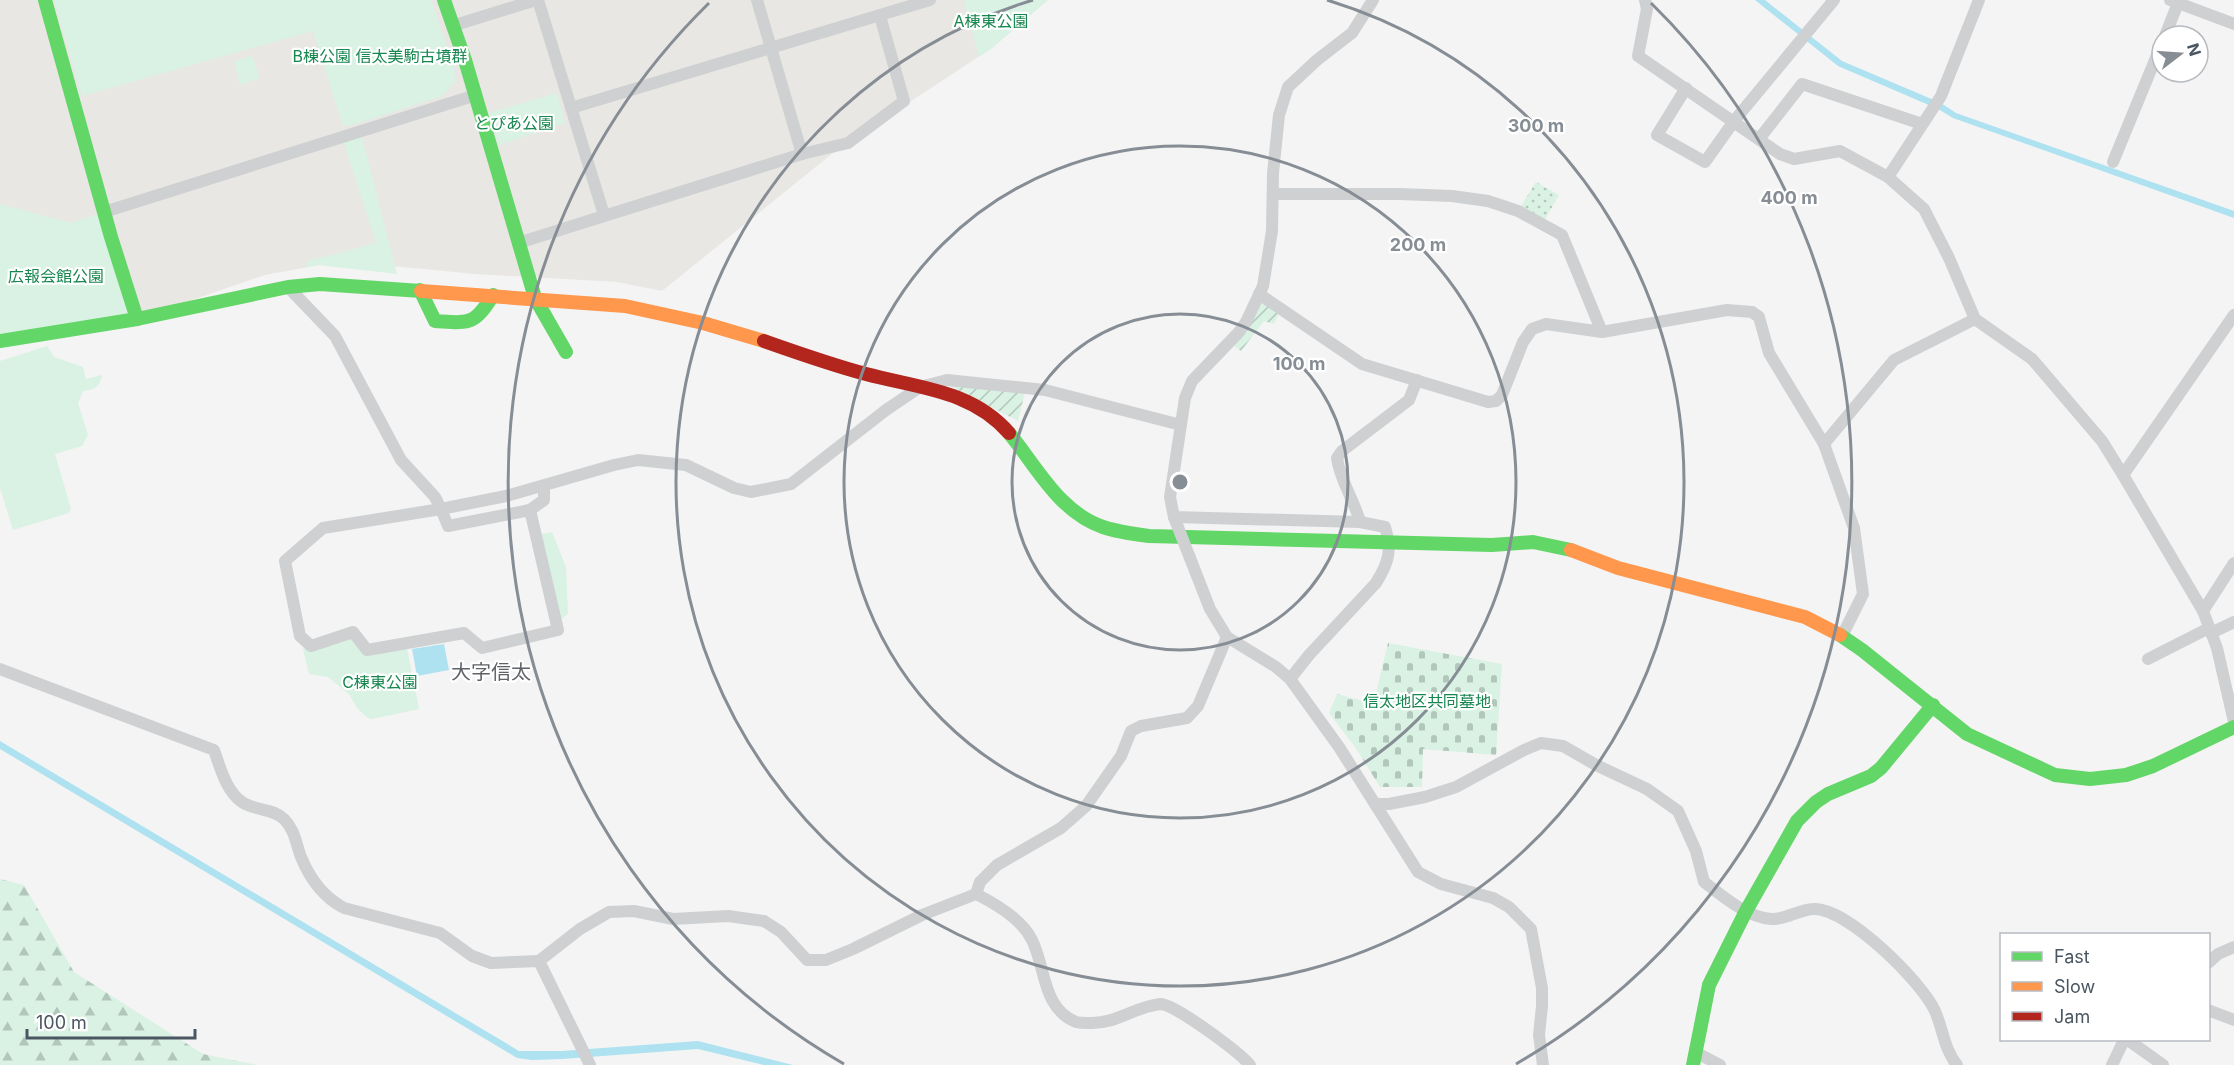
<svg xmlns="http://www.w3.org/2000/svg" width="2234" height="1065" font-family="Inter,'Noto Sans JP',sans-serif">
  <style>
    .commercial { fill: #e8e7e3 }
    .grass { fill: url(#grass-dots) }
    .forest { fill: url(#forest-firs) }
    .cemetery { fill: url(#cemetery-stones) }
    .park { fill: #d9f2e3 }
    .garden { fill: url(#garden-furrows) }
    .water { fill: #aee2f0 }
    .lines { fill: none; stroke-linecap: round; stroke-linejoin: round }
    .street { stroke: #ced0d2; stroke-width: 12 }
    .fast { stroke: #63d668; stroke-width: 14 }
    .slow { stroke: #ff974d; stroke-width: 14 }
    .jam { stroke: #b3261e; stroke-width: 14 }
    .street-bridge { stroke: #ced0d2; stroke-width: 12 }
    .ring { fill: none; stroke: #868d94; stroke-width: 3 }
    .labels { text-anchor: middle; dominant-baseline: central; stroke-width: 4.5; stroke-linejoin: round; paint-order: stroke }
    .park-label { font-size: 16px; fill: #17864f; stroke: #fff }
    .quarter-label { font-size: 20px; fill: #5f6368; stroke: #fff }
    .centre { fill: #868d94; stroke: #fff; stroke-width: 3 }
    .ring-label { font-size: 18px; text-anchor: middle; font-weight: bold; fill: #868d94; stroke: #fff; stroke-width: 4.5; stroke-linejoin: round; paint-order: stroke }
  </style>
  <defs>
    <pattern id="grass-dots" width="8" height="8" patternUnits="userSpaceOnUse" patternTransform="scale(1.5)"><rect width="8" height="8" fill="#d9f2e3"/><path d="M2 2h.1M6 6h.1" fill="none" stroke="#b2c7bb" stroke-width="1.8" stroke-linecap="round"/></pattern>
    <pattern id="forest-firs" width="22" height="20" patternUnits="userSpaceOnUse" patternTransform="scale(1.5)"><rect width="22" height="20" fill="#d9f2e3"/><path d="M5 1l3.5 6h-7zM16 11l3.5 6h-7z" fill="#b2c7bb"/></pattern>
    <pattern id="cemetery-stones" width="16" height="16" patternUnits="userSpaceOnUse" patternTransform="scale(1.5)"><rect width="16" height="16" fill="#d9f2e3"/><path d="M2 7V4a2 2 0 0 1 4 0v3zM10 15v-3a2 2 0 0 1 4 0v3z" fill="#b2c7bb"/></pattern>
    <pattern id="garden-furrows" width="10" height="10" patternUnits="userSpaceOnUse" patternTransform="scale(1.5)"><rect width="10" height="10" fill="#d9f2e3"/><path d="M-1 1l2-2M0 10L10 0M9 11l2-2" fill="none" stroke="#b2c7bb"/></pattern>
  </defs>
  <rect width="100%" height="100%" fill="#f4f4f4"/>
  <!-- commercial -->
  <path class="commercial" d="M 0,0 L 1048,0 L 992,48 L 838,149 L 662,291 L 617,282 L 475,274 L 341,261 L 265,275 L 137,319 L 0,341 Z"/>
  <!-- grass -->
  <path class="grass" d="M 1536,182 L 1559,195 L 1543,223 L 1518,211 Z"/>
  <!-- forest -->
  <path class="forest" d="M 0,879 L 24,885 L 74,972 L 203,1054 L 257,1065 L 0,1065 Z"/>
  <!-- cemetery -->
  <path class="cemetery" d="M 1388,643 L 1502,664 L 1496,755 L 1423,749 L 1422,787 L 1380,787 L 1355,747 L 1329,713 L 1337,694 L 1367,702 L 1374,701 Z"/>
  <!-- park -->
  <g class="park">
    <path d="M 54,0 L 431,0 L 454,67 L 455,81 L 442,96 L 356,124 L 343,126 L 313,31 L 82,96 Z"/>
    <path d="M 964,0 L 1048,0 L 992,48 L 979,57 Z"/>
    <path d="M 251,56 L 253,57 L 259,78 L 240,85 L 234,62 Z"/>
    <path d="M 557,93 L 565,123 L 499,145 L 489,113 Z"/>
    <path d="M 362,137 L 397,274 L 318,265 L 305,268 L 308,261 L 376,243 L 344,143 Z"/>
    <path d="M 0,204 L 71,223 L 104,212 L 137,319 L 0,341 Z"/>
    <path d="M 47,346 L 54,357 L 83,367 L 86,379 L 102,375 C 100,387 94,390 83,391 L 78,403 L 88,435 L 82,446 L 55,454 L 71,509 L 69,513 L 13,530 L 0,488 L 0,361 Z"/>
    <path d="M 552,532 L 566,567 L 568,614 L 556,623 L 536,535 Z"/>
    <path d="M 353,632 L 367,650 L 406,643 L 419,709 L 372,719 L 368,718 L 357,708 L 349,694 L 328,677 L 309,674 L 303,649 Z"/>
  </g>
  <!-- garden -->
  <g class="garden">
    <path d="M 1259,294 L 1281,309 L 1274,324 L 1264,321 L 1241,351 L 1229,342 Z"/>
    <path d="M 960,381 L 1026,388 L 1018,421 L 952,387 Z"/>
  </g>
  <!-- water -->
  <g class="water">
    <path d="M 1755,0 L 1765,0 L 1842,61 L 1941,103 L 1956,113 L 2234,211 L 2234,218 L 1953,118 L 1938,109 L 1838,66 Z"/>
    <path d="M 444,644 L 449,670 L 417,676 L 412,649 Z"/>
    <path d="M 0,741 L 519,1051 L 562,1051 L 698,1041 L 793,1065 L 764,1065 L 698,1049 L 562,1059 L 532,1060 L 517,1058 L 0,749 Z"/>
  </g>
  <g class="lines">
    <!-- street -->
    <g class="street">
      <path d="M 538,0 L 604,215"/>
      <path d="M 757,0 L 802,154"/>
      <path d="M 1645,0 L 1647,9 L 1638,56 L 1780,154 L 1794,159 L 1840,151 L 1888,177 L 1924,209 L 1949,258 L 1975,319 L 2032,359 L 2102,441 L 2123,475 L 2203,611 L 2217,648 L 2234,722"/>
      <path d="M 2170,0 L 2234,24"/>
      <path d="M 452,26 L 536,0"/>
      <path d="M 2165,36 L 2178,3"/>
      <path d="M 1686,88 L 1657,135 L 1705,162 L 1734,121 L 1834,0"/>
      <path d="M 571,108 L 930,0"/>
      <path d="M 1759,139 L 1802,84 L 1922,124"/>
      <path d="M 2113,162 L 2162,43"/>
      <path d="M 1888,177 L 1941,96 L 1979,0"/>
      <path d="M 1273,194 L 1399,194 L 1452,196 L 1488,201 L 1518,211 L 1562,235 L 1602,332"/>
      <path d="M 104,212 L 476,95"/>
      <path d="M 518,243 L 802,154 L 848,143 L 904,101 L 880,16"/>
      <path d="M 288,287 L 335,336 L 401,460 L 435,497 L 441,509 L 506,496 L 614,465 L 638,460 L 686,465 L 734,488 L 751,492 L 791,484 L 886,410 L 920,387 L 947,380 L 1045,390 L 1181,425"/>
      <path d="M 1259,294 L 1362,364 L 1488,402 L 1496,401 L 1502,395 L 1523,342 L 1532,329 L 1546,324 L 1602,332 L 1727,310 L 1752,312 L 1759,317 L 1769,353 L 1824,444 L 1854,528 L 1863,594 L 1842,636"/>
      <path d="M 1824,444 L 1894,360 L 1975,319"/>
      <path d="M 2123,475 L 2234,315"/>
      <path d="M 441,509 L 448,526 L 530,510 L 558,630 L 482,648 L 464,633 L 367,650 L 353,632 L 311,646 L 300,636 L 285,561 L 323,528 Z"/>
      <path d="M 530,510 L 544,500 L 544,486"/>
      <path d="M 1360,522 C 1354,499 1340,481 1337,458 L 1342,451 L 1409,400 L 1417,380"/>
      <path d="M 1190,558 L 1210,609 L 1227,637 L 1276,667 L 1290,679 L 1339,747 L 1418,872 L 1441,884 L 1493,898 L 1509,907 L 1531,929 L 1542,988 L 1542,1006 L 1539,1035 L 1543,1065"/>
      <path d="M 2203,611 L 2234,563"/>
      <path d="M 2211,633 L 2234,622"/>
      <path d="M 2148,659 L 2209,628"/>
      <path d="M 0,669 L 214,750 C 220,767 226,791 242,802 C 255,811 273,808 284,819 C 295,830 296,844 301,857 C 310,879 323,897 344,908 L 440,933 L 472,956 L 491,963 L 539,961 L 580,929 L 609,912 L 634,911 L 673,919 L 728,916 L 764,921 L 781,932 L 807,960 L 826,960 L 853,949 L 922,915 L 976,894 C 996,904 1022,919 1032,940 C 1046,968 1042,1008 1076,1022 C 1080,1023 1085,1023 1090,1023 C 1116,1024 1134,1007 1160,1004 C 1174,1003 1240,1053 1250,1065"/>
      <path d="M 1290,679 L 1309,655 L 1376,583 C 1389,562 1392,551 1385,527 L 1360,522 L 1174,517 L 1170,497 L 1185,398 L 1192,381 L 1239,332 L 1246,322 L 1263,286 L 1272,231 L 1273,173 L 1279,115 L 1288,87 L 1317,60 L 1352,33 L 1373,0"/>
      <path d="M 1375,804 L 1389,804 L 1425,797 L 1456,787 L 1524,750 L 1541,743 L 1563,746 L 1596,765 L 1647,789 L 1678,811 L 1696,851 L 1704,882 C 1723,896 1746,917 1771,919 C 1786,920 1801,908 1816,909 C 1850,911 1921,981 1935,1011 C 1943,1029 1944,1049 1957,1065"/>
      <path d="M 976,894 L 980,882 L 997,865 L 1061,828 L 1086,806 L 1121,756 L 1131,731 L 1141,726 L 1187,718 L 1198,706 L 1227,637"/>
      <path d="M 539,961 L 590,1065"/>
      <path d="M 2208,963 L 2218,954 L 2234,947"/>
      <path d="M 2208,1010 L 2234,1020"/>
      <path d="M 2128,1040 L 2163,1065"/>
      <path d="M 1695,1052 L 1720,1065"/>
      <path d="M 2112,1065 L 2124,1040"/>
    </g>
    <!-- fast -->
    <g class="fast">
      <path d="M 45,0 L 111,237 L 137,319"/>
      <path d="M 444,0 L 465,60 L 535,298 L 566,352"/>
      <path d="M 420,290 L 435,321 C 469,323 474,326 493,295"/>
      <path d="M 0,341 L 137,319 L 288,287 L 320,284 L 421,291"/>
      <path d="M 1009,433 C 1037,467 1059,512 1103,527 C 1118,532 1134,534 1149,536 L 1492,545 L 1533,542 L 1571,550"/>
      <path d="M 1840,635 L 1862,650 L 1967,734 L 2055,775 L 2090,779 L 2126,775 L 2153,766 L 2234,727"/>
      <path d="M 1693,1065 L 1709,985 L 1746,911 L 1797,821 L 1816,802 L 1828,794 L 1871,776 L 1881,768 L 1933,705"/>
    </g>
    <!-- slow -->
    <g class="slow">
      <path d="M 421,291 L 625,306 L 703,323 L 764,341"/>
      <path d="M 1571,550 L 1618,568 L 1805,617 L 1840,635"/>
    </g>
    <!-- jam -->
    <path class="jam" d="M 764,341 C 798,353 832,365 866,374 C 918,388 972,390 1009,433"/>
    <!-- street-bridge -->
    <path class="street-bridge" d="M 1174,517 L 1190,558"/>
  </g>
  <!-- distance rings -->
  <g class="ring">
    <circle cx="1180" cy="482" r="168"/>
    <circle cx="1180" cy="482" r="336"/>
    <path d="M1327 0A504 504 0 1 1 1033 0"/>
    <path d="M844 1064A672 672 0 0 1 709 3M1651 3A672 672 0 0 1 1516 1064"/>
  </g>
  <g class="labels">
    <!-- park labels -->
    <g class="park-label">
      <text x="991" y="21">A棟東公園</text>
      <text x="380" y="56">B棟公園 信太美駒古墳群</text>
      <text x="514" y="123">とぴあ公園</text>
      <text x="56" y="276">広報会館公園</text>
      <text x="380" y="682">C棟東公園</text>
      <text x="1427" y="701">信太地区共同墓地</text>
    </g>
    <!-- quarter labels -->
    <g class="quarter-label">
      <text x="491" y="672">大字信太</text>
    </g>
  </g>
  <circle cx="1180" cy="482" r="9" class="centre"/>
  <g class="ring-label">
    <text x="1536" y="132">300 m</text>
    <text x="1789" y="204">400 m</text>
    <text x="1418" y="251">200 m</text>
    <text x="1299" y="370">100 m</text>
  </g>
  <!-- legend -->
  <rect x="2000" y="933" width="210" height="108" fill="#ffffff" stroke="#b7bbc0" stroke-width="1.5"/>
  <rect x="2012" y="952" width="30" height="9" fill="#63d668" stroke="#b7bbc0" stroke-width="1.5"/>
  <text x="2054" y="963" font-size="18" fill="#4a5661">Fast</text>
  <rect x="2012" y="982" width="30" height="9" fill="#ff974d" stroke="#b7bbc0" stroke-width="1.5"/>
  <text x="2054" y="993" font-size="18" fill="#4a5661">Slow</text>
  <rect x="2012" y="1012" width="30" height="9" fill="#b3261e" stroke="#b7bbc0" stroke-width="1.5"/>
  <text x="2054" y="1023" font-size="18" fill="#4a5661">Jam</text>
  <!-- north arrow -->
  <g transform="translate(2180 54) rotate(73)"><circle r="28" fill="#ffffff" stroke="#b7bbc0" stroke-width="1.5"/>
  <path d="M0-4.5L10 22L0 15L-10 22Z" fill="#868d94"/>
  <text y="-9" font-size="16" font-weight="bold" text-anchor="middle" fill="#4a5661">N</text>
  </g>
  <!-- scale -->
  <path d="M27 1029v9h168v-9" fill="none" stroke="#4a5661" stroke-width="3"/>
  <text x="36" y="1029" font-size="18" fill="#4a5661" stroke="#ffffff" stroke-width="4.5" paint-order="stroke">100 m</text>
</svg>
